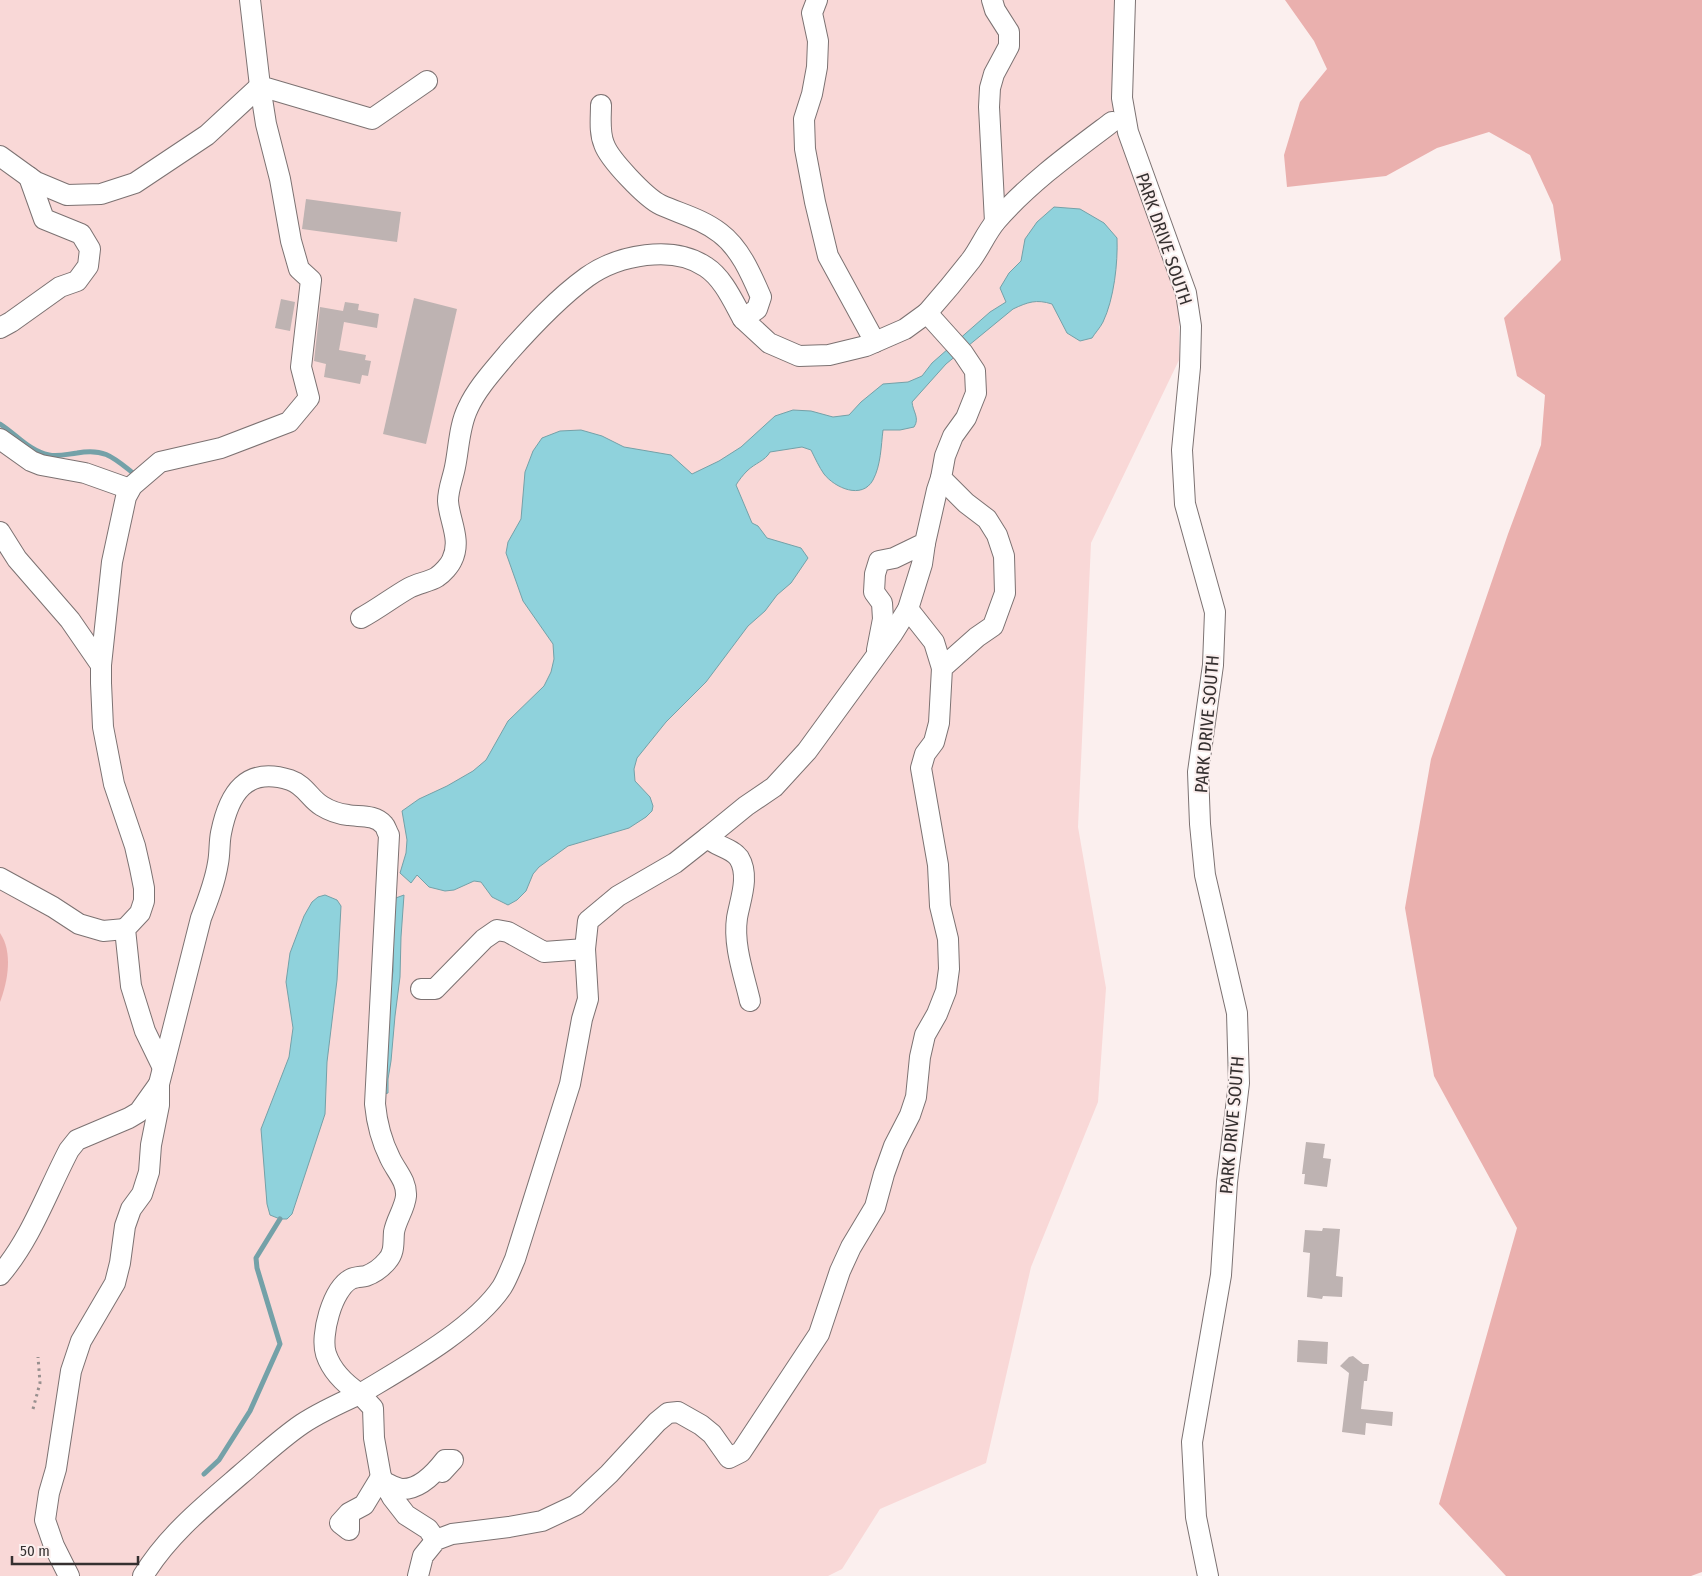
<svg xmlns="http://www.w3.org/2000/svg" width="1702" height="1576" font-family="'Fira Sans Condensed',sans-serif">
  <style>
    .green { fill: #f9d8d7 }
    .forest { fill: #eab0ae }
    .water { fill: #8fd2dc; stroke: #74a1a8 }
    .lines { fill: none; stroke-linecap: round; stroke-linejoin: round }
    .stream { stroke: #74a1a8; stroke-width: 5 }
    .building { fill: #beb3b2 }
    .minor-casing { stroke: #7c7272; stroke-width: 22 }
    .path { stroke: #978f8e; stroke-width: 3; stroke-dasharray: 2.5 4; stroke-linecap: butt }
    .minor { stroke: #fff; stroke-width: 20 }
    .labels { text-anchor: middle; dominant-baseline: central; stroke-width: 4; stroke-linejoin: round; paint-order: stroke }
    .street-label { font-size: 18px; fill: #353030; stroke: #fbefee }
  </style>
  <rect width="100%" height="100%" fill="#fbefee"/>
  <!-- green -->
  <path class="green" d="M 0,0 L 1119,0 L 1114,108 L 1179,291 L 1179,360 L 1091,543 L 1078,827 L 1106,988 L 1098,1102 L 1031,1267 L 986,1463 L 880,1509 L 842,1569 L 828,1576 L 0,1576 Z"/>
  <!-- forest -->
  <g class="forest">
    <path d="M 1285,0 L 1702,0 L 1702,1572 L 1691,1576 L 1506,1576 L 1439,1504 L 1517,1228 L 1434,1076 L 1405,908 L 1431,759 L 1508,534 L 1541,445 L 1545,395 L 1517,376 L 1504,318 L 1561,260 L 1553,205 L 1530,155 L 1489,132 L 1437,148 L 1386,176 L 1287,187 L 1284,155 L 1300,102 L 1327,69 L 1314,41 Z"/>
    <path d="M 0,933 C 13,952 8,981 0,1002 Z"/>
  </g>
  <!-- water -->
  <g class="water">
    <path d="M 1054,207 L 1080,209 L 1104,223 L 1117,238 C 1118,263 1114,299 1103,322 C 1100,328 1095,333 1092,338 L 1080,341 L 1067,333 L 1052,304 C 1036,299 1028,302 1013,309 L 946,364 L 912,402 C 913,412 920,418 914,427 L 900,430 L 883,430 C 881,446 881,465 873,480 C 862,500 835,488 824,474 C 819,467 815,458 811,450 L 802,447 L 770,452 C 765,461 755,463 747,471 C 743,475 739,480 736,485 L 752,523 L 758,526 L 767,538 L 801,548 L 808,558 L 791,583 L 777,595 L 765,611 L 748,626 L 706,682 L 666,722 L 637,758 L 634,769 L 635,781 L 650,797 L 653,806 L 652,811 L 646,817 L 629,828 L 568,846 L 539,867 L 533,874 L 526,891 L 517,900 L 508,905 L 492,897 L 481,882 L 474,881 L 454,890 L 445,891 L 429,887 L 417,875 L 411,883 L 400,873 L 406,853 L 407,840 L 402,811 L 419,799 L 447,786 L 473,771 L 486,760 L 508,721 L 544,686 L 551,672 L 554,659 L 553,644 L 523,601 L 506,553 L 508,542 L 521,519 L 525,472 L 533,451 L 542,438 L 560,431 L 581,430 L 602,436 L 624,447 L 671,455 L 692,474 L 719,461 L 741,447 L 775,416 L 793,410 L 811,411 L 833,417 L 849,415 L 861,402 L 883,384 L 908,382 L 922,376 L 932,363 L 990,312 L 1006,302 L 1000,288 L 1009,273 L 1021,261 L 1025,239 L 1037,222 Z"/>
    <path d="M 325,895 L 337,900 L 341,906 L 337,980 L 327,1062 L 325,1114 L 292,1214 L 287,1219 L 280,1219 L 270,1215 L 267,1204 L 261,1129 L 289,1057 L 293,1028 L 286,982 L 290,953 L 304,916 L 312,902 L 318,897 Z"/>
    <path d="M 404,895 L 401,937 L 400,977 L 395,1016 L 391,1061 L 388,1079 L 388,1093 L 384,1094 L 387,1017 L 393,971 L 393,899 Z"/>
  </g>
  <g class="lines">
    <!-- stream -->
    <g class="stream">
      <path d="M 0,424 C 16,434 29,451 49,455 C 58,457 68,454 77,453 C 104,448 113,457 133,473"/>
      <path d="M 204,1474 L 219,1460 L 250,1411 L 280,1344 L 257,1268 L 256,1258 L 280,1219"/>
    </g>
  </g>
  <!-- building -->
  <g class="building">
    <path d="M 306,199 L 401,212 L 397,242 L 302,229 Z"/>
    <path d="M 414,298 L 457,309 L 426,444 L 383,434 Z"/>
    <path d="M 281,299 L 295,302 L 290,331 L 275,328 Z"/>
    <path d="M 345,302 L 359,304 L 358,310 L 379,314 L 377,328 L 344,322 L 339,350 L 366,355 L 365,360 L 371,361 L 368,376 L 362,375 L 360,384 L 324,377 L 326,364 L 314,361 L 320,307 L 343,311 Z"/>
    <path d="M 1306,1142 L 1325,1144 L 1323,1158 L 1331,1159 L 1327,1187 L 1304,1184 L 1305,1174 L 1302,1174 Z"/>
    <path d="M 1323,1228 L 1340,1229 L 1336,1276 L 1343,1277 L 1342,1297 L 1323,1296 L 1322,1299 L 1307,1297 L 1310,1253 L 1303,1252 L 1305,1230 L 1322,1231 Z"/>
    <path d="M 1298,1340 L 1328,1342 L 1327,1364 L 1297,1362 Z"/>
    <path d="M 1353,1356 L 1363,1364 L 1369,1364 L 1367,1381 L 1364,1381 L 1361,1409 L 1393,1412 L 1392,1426 L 1366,1423 L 1365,1435 L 1342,1432 L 1349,1373 L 1340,1366 L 1349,1357 Z"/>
  </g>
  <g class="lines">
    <defs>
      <g id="minor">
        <path d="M 250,0 L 260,86 L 372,119 L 427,81"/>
        <path d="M 817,0 L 812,13 L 818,41 L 817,67 L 812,94 L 804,119 L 805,149 L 815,202 L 828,256 L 875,342"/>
        <path d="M 992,0 L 995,10 L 1009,32 L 1009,46 L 994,74 L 990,88 L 989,107 L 995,222"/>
        <path d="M 1125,0 L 1122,98 L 1128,132 L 1186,293 L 1191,326 L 1190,367 L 1182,450 L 1185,504 L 1215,612 L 1213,665 L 1198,772 L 1200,824 L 1205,875 L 1237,1013 L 1239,1083 L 1227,1182 L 1221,1275 L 1192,1442 L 1196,1517 L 1208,1576"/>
        <path d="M 0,156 L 36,182 L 67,195 L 101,194 L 135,183 L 207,135 L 260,86"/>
        <path d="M 927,313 C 942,296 957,278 971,260 C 980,248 986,233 996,221 C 1029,183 1072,152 1112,122"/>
        <path d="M 0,328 L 11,322 L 60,287 L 77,281 L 88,266 L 90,249 L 81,234 L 44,219 L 29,177"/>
        <path d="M 0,439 L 31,461 L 41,465 L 85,473 L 130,489"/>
        <path d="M 0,532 L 17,559 L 70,620 L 101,665"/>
        <path d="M 908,609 L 922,564 L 925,543"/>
        <path d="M 361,618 C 378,609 393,597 409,588 C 418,583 429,582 437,577 C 443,573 450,565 452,560 C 462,540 449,520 448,501 C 448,489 453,478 455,467 C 459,448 459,426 468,408 C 477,388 494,370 508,353 C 532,326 558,298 587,277 C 618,255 673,244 706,267 C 723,278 733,301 743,319"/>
        <path d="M 877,650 L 883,619 L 882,603 L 874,592 L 875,574 L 879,561 L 894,558 L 925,543 L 937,490 L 941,478"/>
        <path d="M 708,837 L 746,806 L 774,787 L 807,751 L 893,633 L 908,609 L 934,642 L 942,668"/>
        <path d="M 0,878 L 53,907 L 79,924 L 103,931 L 125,929"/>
        <path d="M 585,949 L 588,921 L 618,896 L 675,863 L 708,837 C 715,847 731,847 739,858 C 750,876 740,900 737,918 C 733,945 744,975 750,1001"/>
        <path d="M 163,1068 L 145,1031 L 131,986 L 125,929 L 140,913 L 144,901 L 144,888 L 140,868 L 135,846 L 114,784 L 103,727 L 101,683 L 101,665 L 112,562 L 126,497 L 132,486 L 160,462 L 221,448 L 289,422 L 309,398 L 301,367 L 311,280 L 299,269 L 291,241 L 280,179 L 266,124 L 260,86"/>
        <path d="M 0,1275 C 31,1239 47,1192 69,1150 L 77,1140 L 129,1118 L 139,1112 L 159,1084"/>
        <path d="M 381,1477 L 374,1438 L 373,1408 L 360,1394 C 403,1368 474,1329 502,1287 C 507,1279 511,1268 515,1259 L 570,1084 L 582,1019 L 588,999 L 585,949 L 544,952 L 508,932 L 497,930 L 484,939 L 435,989 L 421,989"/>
        <path d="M 384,1482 C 389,1484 397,1489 403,1489 C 420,1489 435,1473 445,1460 L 453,1460 L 442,1472"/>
        <path d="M 349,1513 L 349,1530 L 340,1523 L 349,1513 L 364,1505 L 381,1477 L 392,1497 L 406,1515 L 428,1529 L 436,1540"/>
        <path d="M 69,1576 L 54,1546 L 45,1520 L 49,1493 L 56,1469 L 71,1371 L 81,1341 L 115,1283 L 120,1263 L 125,1226 L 131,1209 L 142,1194 L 149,1172 L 151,1145 L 159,1105 L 159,1084 L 201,918 C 208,900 215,882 218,863 C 220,853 219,843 221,833 C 229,793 246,766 290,780 C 305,785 310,799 322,806 C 330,811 339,814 348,815 C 359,817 375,814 384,825 C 386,827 387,832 389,835 L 375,1104 C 377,1125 381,1140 390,1158 C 396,1171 407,1181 406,1196 C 405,1208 396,1220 394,1232 C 393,1243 395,1252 387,1261 C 382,1267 374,1273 366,1276 C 361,1277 355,1277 351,1279 C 332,1289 320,1336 326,1354 C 332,1372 345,1384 360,1394 C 340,1403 320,1412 302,1424 C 280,1439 260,1458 240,1475 C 205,1505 167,1536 143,1576"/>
        <path d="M 418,1576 L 423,1556 L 436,1540 L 452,1534 L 509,1527 L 542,1521 L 576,1505 L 609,1474 L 657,1422 L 668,1413 L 678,1412 L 701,1425 L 712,1434 L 729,1458 L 741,1452 L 819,1334 L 840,1271 L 851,1247 L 875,1207 L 884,1174 L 894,1146 L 910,1115 L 916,1097 L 920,1057 L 925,1035 L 937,1014 L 946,991 L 949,969 L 948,939 L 940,906 L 938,865 L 921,768 L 925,754 L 934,742 L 939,723 L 942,668 L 977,637 L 993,626 L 1005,593 L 1004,556 L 997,535 L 987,519 L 966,503 L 941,478 L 945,456 L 953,436 L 966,418 L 976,393 L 975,371 L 963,353 L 927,313 L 905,329 L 866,346 L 829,355 L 799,356 L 769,343 L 743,319 L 757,309 L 761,297 C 751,274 740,248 720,233 C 702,219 681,214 661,205 C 646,198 609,159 604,144 C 599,132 601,118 601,105"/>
      </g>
    </defs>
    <!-- minor casing -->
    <use href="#minor" class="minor-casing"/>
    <!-- path -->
    <path class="path" d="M 33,1409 L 40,1383 L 38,1357"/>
    <!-- minor -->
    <use href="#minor" class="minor"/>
  </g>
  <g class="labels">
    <!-- street labels -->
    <g class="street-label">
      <text transform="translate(1164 239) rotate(71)">PARK DRIVE SOUTH</text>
      <text transform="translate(1207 724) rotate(-85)">PARK DRIVE SOUTH</text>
      <text transform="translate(1232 1125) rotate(-85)">PARK DRIVE SOUTH</text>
    </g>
  </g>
  <!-- scale -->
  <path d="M12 1556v8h126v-8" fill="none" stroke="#353030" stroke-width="2.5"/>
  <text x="20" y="1556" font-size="15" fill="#353030" stroke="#fbefee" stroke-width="4" paint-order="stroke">50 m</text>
</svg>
